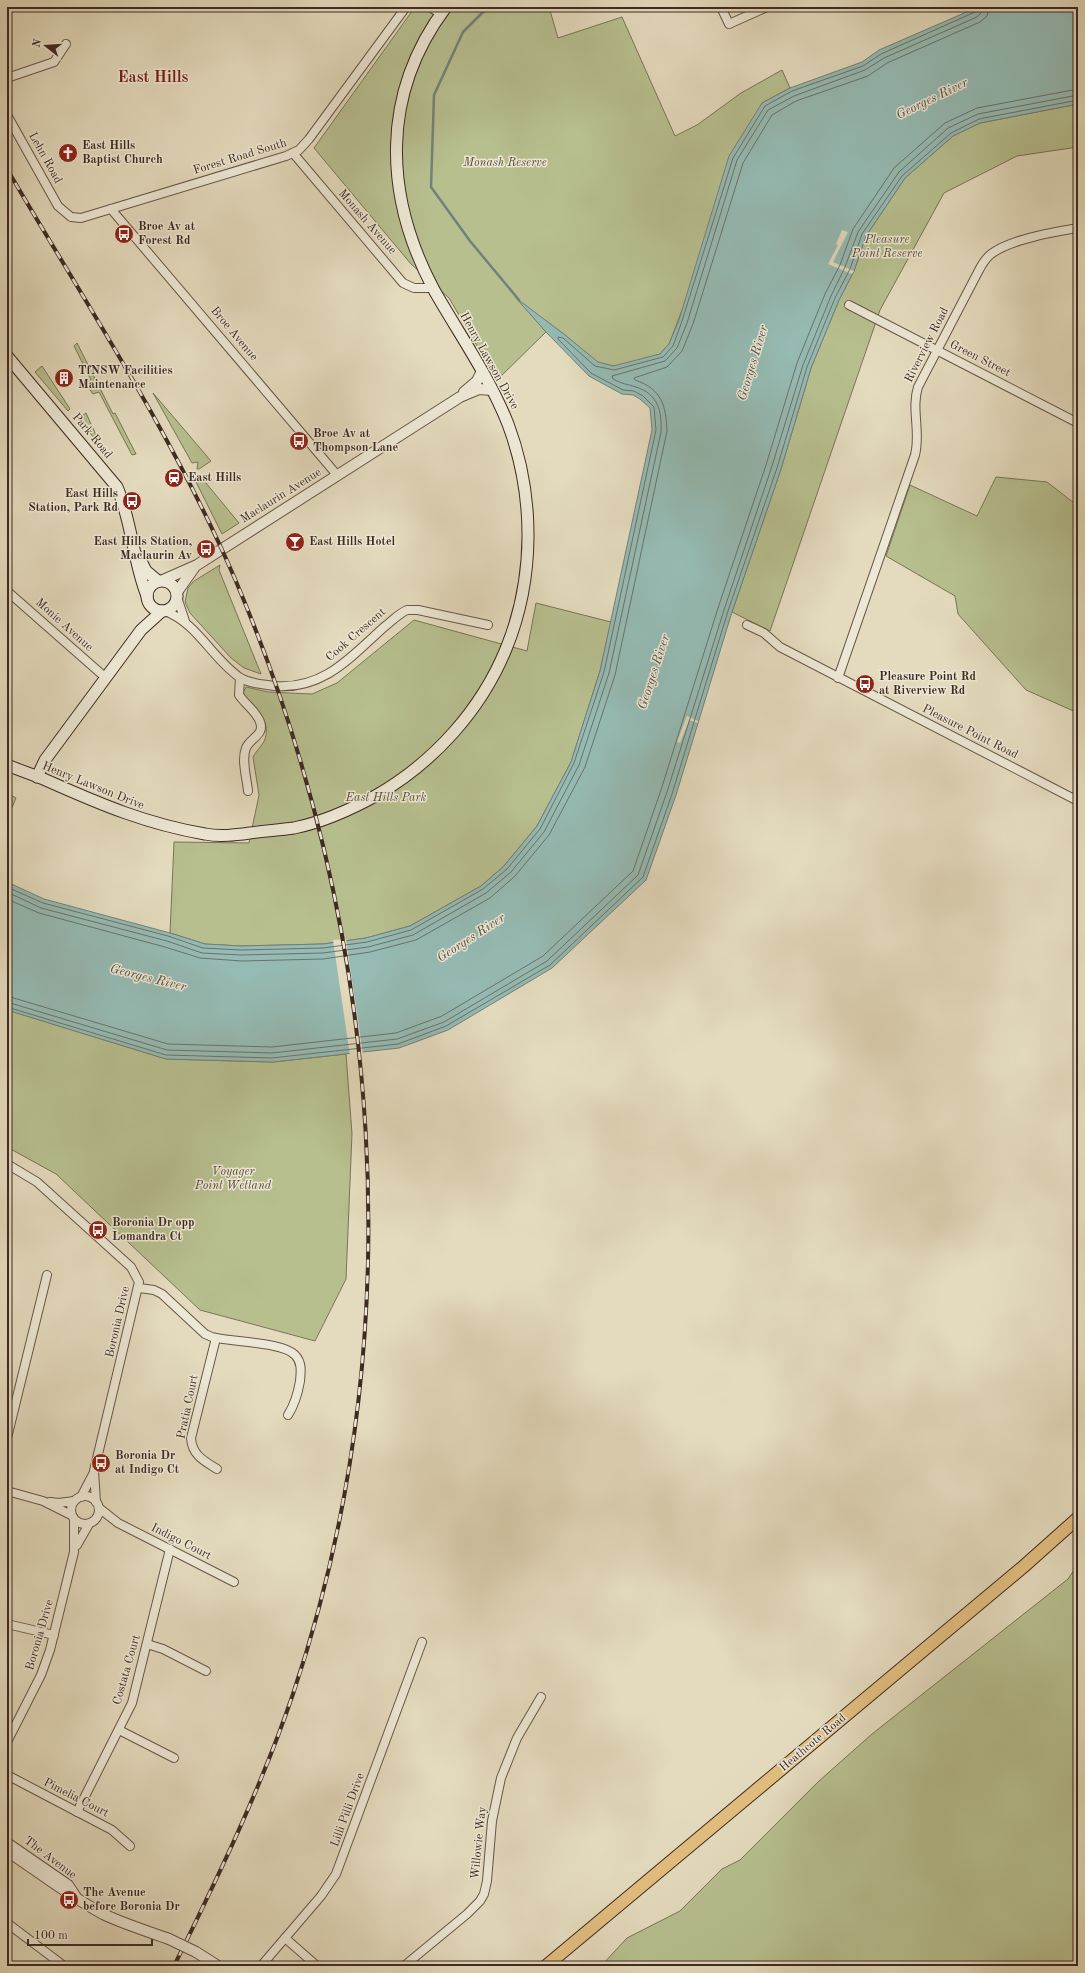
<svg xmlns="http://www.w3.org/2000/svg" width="1085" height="1973" font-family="'Old Standard TT',serif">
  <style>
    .green { fill: #b7bf8f; stroke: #7a7458 }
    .water { fill: #95bbb4; stroke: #72817a }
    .pier { fill: #e4dbbe }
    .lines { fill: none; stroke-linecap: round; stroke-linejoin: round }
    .shore { stroke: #6a726b; stroke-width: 1 }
    .stream { stroke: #72817a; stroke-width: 2.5 }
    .minor-casing { stroke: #685649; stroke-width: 10 }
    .tertiary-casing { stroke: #685649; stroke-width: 12 }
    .secondary-casing { stroke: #3e2a22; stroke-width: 13 }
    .primary-casing { stroke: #3e2a22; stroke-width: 14 }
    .minor { stroke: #ede8d5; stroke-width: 8 }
    .tertiary { stroke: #ede8d5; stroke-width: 10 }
    .secondary { stroke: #ede8d5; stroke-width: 11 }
    .primary { stroke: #e2be7f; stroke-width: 12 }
    .rail-casing { stroke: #3e2a22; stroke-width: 4 }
    .rail { stroke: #ede8d5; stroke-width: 2.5; stroke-dasharray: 8; stroke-linecap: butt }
    .tertiary-bridge-casing { stroke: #685649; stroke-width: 12; stroke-linecap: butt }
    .tertiary-bridge { stroke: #ede8d5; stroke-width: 10 }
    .labels { text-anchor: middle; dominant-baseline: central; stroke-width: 3; stroke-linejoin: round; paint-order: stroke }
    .poi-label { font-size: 12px; font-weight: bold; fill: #3e2a22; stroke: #ede8d5; text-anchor: start }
    .street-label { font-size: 12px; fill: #3e2a22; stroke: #ede8d5 }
    .park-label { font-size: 12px; font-style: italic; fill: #564838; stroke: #ede8d5 }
    .water-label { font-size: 13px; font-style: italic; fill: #544e46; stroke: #ede8d5 }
    .district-label { font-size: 16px; font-weight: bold; fill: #7a1f14; stroke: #ede8d5 }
  </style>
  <rect width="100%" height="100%" fill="#e4dbbe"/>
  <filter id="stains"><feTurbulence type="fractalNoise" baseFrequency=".005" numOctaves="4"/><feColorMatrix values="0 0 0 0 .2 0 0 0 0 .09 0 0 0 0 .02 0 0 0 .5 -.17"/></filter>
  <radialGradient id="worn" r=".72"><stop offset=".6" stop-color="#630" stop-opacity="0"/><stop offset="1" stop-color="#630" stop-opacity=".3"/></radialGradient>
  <!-- green -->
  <g class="green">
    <path d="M 415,7 L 549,7 L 558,38 L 622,17 L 675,136 L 697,125 L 741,93 L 782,70 L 790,88 L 762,103 L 669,344 L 660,354 L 627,364 L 613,366 L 597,362 L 565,335 L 518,300 L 546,332 L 497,380 L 449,298 L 411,264 L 314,148 Z"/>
    <path d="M 1078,104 L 1078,147 L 1017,156 L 944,193 L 880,310 L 770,631 L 732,612 L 781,469 L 811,368 L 839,300 L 854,271 L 866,236 L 905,178 L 953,136 L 980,123 Z"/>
    <path d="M 77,343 L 113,414 L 115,413 L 136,454 L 132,455 L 99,392 L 93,394 L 86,384 L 91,380 L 74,346 Z"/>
    <path d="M 42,366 L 70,409 L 68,411 L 35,372 Z"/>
    <path d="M 153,393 L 211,461 L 199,469 L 197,469 L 198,462 L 192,463 Z"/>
    <path d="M 86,413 L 101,446 L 78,419 Z"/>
    <path d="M 201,477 L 239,523 L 222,534 L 195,480 Z"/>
    <path d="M 996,477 L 1047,482 L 1078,506 L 1078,713 L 1026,690 L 958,614 L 955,596 L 886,556 L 910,485 L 977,516 Z"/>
    <path d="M 220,565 L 219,570 L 261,674 L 244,668 L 231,658 L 190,613 L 185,602 L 188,588 L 194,581 Z"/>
    <path d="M 536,603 L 611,622 L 600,671 L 571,762 L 537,826 L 504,866 L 481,886 L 410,926 L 366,938 L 323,944 L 241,946 L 205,944 L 170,933 L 174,842 L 249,843 L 259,795 L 253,757 C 256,751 263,745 265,739 C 272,718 251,708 243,693 L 246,687 L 268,692 L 312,694 L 337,683 L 414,620 L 527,651 Z"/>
    <path d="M 7,793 L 16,798 L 7,820 Z"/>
    <path d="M 7,1010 L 166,1059 L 273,1062 L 346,1054 L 352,1134 L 346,1279 L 315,1341 L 200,1310 L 56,1174 L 7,1147 Z"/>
    <path d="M 1078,1564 L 1078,1966 L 601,1966 L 627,1938 L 680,1911 L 722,1869 L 740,1860 L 819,1781 L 872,1734 L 1068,1579 Z"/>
  </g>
  <!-- water -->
  <path class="water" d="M 978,7 L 1078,7 L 1078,104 L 980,123 L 953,136 L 905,178 L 866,236 L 854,271 L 839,300 L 811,368 L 781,469 L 732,612 L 676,795 L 646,880 L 552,968 L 448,1030 L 399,1048 L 273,1062 L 166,1059 L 7,1010 L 7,882 L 44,899 L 170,933 L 205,944 L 241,946 L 323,944 L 366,938 L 410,926 L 481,886 L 504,866 L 537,826 L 571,762 L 600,671 L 652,430 L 650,408 L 640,399 L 633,395 L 622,394 L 589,376 L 546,332 L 516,298 L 565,335 L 598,362 L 613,366 L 660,354 L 669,344 L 679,320 L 729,156 L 762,103 L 790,88 L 862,62 L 879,50 Z"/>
  <!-- pier -->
  <g class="pier">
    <path d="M 842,230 L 848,232 L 833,262 L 854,271 L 852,274 L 828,264 L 838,245 L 836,244 Z"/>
    <path d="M 687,716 L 698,721 L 698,723 L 689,720 L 680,743 L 677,742 Z"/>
    <path d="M 346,939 L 363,1054 L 350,1056 L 333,940 Z"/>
  </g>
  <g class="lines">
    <!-- shore -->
    <g class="shore">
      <path d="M 7,887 L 43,903 L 168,936 L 203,948 L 241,950 L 323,948 L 367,942 L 411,930 L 483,889 L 507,869 L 540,829 L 574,763 L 604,672 L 656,430 L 654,407 L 643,396 L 634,391 L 623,390 L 591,373 L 558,339 L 558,337 L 563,338 L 595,366 L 614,370 L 663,357 L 673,346 L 682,321 L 733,158 L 765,106 L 792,91 L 863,66 L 881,54 L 975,12 L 978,7"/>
      <path d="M 7,892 L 41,908 L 167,941 L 202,953 L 241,955 L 323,953 L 368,947 L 413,935 L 486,893 L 511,872 L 544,832 L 579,765 L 609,673 L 661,432 C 662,411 658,394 636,387 C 627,384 622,384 613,379 L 612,376 L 665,361 L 677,348 L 687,323 L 737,160 L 768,110 L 794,96 L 865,70 L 884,58 L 977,17 L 981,13 L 983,7"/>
      <path d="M 7,899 L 39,913 L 165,947 L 200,958 L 242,961 L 323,959 L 370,952 L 416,940 L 490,898 L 515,876 L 549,835 L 585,767 L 615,675 L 667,431 C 666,406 662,389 635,380 L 634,378 L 667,367 L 682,351 L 693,324 L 743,163 L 772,115 L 796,101 L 868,76 L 887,63 L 980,22 L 987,16 L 989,7"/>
      <path d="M 7,996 L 168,1044 L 272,1047 L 396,1033 L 442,1016 L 543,956 L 633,871 L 661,790 L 718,608 L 766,465 L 797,363 L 825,294 L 840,265 L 853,229 L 894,168 L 945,123 L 977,108 L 1078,89"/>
      <path d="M 7,1002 L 167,1050 L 272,1053 L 397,1039 L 444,1022 L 547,961 L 638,875 L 667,792 L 724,610 L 772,466 L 803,365 L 831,296 L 845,267 L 858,232 L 899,172 L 948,128 L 978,114 L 1078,95"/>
      <path d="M 7,1007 L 166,1055 L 272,1058 L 398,1044 L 446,1026 L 550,965 L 643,877 L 672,794 L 728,611 L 777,468 L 807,367 L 835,298 L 850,269 L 862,234 L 902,176 L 951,133 L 979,119 L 1078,100"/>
    </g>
    <!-- stream -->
    <path class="stream" d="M 488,7 L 463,32 L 434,95 L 431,187 L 470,241 L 519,300"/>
    <defs>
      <g id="minor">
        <path d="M 430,7 L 441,14"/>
        <path d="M 721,7 L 729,24 L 767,7"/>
        <path d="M 7,78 L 54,62 L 66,44"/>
        <path d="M 7,115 L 58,206 L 71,217 L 81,218 L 286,156 L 299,150 L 309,139 L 406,7"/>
        <path d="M 293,153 L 403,283 L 414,288 L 434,288"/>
        <path d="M 111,209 L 337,475"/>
        <path d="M 849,305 L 1078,423"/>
        <path d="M 7,591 L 106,678"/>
        <path d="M 177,597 L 185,621"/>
        <path d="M 165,611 C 197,623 212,658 239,677 C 249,684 263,684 274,686 C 323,690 350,658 383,628 C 391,622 398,614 407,610 L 418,610 L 488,625"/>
        <path d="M 747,625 L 764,633 L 780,647 L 1078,801"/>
        <path d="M 240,678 L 239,695 C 245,704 257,712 260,722 C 265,735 250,738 246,748 C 241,760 247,779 248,791"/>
        <path d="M 838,678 L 915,455 C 921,432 911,409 918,387 L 978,272 C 981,266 985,259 991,254 C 1011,239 1054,232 1078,228"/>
        <path d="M 7,1164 L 37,1182 L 131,1267 L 139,1282 L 94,1471 L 96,1502"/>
        <path d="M 139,1288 L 154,1290 L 162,1294 L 205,1334 L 212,1337 C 230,1342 283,1342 295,1355 C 302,1362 301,1371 300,1381 C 298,1393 295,1404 288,1415"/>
        <path d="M 216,1338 L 191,1438 C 192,1455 204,1461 217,1469"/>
        <path d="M 7,1438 L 47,1275"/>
        <path d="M 7,1491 L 43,1501 L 71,1515"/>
        <circle cx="85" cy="1510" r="14"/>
        <path d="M 81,1497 L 93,1474"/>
        <path d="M 50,1502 L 59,1503 L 74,1501"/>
        <path d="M 99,1508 L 118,1523 L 234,1582"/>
        <path d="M 77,1545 L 89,1524"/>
        <path d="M 7,1624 L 54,1635"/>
        <path d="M 147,1644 L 163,1649 L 206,1671"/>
        <path d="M 119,1730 L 174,1758"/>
        <path d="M 7,1742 L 41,1675 L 50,1650 L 74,1552 L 74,1520"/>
        <path d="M 7,1775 L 112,1830 L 130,1846"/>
        <path d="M 77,1812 L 132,1703 L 170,1549"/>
        <path d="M 7,1923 L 64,1966"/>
        <path d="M 285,1938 L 317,1966"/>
        <path d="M 261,1966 L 321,1896 L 336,1874 L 422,1642"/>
        <path d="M 404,1966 L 467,1914 L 480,1901 L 484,1894 L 487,1881 L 492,1821 L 501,1778 L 517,1738 L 541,1697"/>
      </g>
      <g id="tertiary">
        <path d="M 464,392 L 477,381 L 482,371"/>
        <path d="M 163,580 L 197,565 L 460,397 L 479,389 L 492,390"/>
        <path d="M 177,592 L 194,568"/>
        <path d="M 7,1843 L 68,1885 L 76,1897"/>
        <path d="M 7,1851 C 39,1872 69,1896 103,1914 C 124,1924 147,1931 169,1939"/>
        <path d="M 196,1952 L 218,1966"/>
      </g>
      <g id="secondary">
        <path d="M 7,356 L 117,487 C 132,522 133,561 147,596"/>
        <path d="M 139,557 L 146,571 L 158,581"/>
        <circle cx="162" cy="596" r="15"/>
        <path d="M 7,765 C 21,771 35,775 48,781 C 102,805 147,824 205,834 C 220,837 235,835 250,833 C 265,831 279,830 294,828 C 323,822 352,809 377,795 C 434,762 481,710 506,649 C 535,578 535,496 508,424 C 489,376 459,334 434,290 C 384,196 380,95 446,7"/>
        <path d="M 37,777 L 45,760 L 141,630 L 162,611"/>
      </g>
      <path id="primary" d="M 546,1966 L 1023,1567 L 1078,1518"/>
    </defs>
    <!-- minor casing -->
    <use href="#minor" class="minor-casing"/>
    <!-- tertiary casing -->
    <use href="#tertiary" class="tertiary-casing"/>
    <!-- secondary casing -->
    <use href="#secondary" class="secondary-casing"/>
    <!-- primary casing -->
    <use href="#primary" class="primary-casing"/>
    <!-- minor -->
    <use href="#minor" class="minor"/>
    <!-- tertiary -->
    <use href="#tertiary" class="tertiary"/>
    <!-- secondary -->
    <use href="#secondary" class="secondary"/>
    <!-- primary -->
    <use href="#primary" class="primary"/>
    <defs>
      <path id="rail" d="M 7,169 C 86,304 173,435 235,579 C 384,929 415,1331 293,1694 C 261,1788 218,1877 174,1966"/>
    </defs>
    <!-- rail casing -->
    <use href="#rail" class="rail-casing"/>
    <!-- rail -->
    <use href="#rail" class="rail"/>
    <defs>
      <path id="tertiary-bridge" d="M 169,1939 L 196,1952"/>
    </defs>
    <!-- tertiary-bridge casing -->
    <use href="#tertiary-bridge" class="tertiary-bridge-casing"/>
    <!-- tertiary-bridge -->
    <use href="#tertiary-bridge" class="tertiary-bridge"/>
  </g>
  <!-- icons -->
  <defs>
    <symbol id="church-disc" viewBox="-11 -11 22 22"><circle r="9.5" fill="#8f2418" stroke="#ede8d5"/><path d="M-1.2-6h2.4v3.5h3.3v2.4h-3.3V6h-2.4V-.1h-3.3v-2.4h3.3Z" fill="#fff"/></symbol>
    <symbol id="bus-disc" viewBox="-11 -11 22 22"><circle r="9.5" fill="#8f2418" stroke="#ede8d5"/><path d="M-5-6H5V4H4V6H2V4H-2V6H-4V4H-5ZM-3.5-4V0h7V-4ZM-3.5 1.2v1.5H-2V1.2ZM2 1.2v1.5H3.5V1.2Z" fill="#fff"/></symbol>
    <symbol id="building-disc" viewBox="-11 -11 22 22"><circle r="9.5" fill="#8f2418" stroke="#ede8d5"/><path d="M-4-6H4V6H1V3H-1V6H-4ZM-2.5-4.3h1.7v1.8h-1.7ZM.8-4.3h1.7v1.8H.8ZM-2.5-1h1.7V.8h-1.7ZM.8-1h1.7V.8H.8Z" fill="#fff"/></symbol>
    <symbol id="station-disc" viewBox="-11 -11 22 22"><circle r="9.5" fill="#8f2418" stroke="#ede8d5"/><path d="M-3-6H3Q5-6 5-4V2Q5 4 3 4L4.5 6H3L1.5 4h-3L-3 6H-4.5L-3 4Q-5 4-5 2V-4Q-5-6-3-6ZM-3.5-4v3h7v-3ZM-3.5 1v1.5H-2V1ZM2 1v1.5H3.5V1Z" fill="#fff"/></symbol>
    <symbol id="bar-disc" viewBox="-11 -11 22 22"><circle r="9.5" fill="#8f2418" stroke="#ede8d5"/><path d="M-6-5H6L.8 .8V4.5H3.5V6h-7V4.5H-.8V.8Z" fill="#fff"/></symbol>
  </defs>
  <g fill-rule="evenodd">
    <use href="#church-disc" x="57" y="142" width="22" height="22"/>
    <use href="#bus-disc" x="113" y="223" width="22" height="22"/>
    <use href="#building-disc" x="53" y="367" width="22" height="22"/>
    <use href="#bus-disc" x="288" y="430" width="22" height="22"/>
    <use href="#station-disc" x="163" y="467" width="22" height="22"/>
    <use href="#bus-disc" x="121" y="490" width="22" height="22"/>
    <use href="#bar-disc" x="284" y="531" width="22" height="22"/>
    <use href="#bus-disc" x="195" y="538" width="22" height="22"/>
    <use href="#bus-disc" x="854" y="673" width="22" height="22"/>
    <use href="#bus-disc" x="87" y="1219" width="22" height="22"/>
    <use href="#bus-disc" x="90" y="1452" width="22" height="22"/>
    <use href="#bus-disc" x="58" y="1889" width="22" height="22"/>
  </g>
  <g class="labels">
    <!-- poi labels -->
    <g class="poi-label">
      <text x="82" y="146">East Hills<tspan x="82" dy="14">Baptist Church</tspan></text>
      <text x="138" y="227">Broe Av at<tspan x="138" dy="14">Forest Rd</tspan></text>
      <text x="78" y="371">TfNSW Facilities<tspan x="78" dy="14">Maintenance</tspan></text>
      <text x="313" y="434">Broe Av at<tspan x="313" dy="14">Thompson Lane</tspan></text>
      <text x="188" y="478">East Hills</text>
      <text x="118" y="494" text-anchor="end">East Hills<tspan x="118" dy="14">Station, Park Rd</tspan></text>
      <text x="192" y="542" text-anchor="end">East Hills Station,<tspan x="192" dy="14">Maclaurin Av</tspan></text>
      <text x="309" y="542">East Hills Hotel</text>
      <text x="879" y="677">Pleasure Point Rd<tspan x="879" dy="14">at Riverview Rd</tspan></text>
      <text x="112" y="1223">Boronia Dr opp<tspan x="112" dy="14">Lomandra Ct</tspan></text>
      <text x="115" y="1456">Boronia Dr<tspan x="115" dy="14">at Indigo Ct</tspan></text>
      <text x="83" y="1893">The Avenue<tspan x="83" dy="14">before Boronia Dr</tspan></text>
    </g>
    <!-- street labels -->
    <g class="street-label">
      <text transform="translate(240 157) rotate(-17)">Forest Road South</text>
      <text transform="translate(45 158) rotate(61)">Lehn Road</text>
      <text transform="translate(367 222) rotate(49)">Monash Avenue</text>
      <text transform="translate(234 334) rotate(50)">Broe Avenue</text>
      <text transform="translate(927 345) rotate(-63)">Riverview Road</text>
      <text transform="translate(980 359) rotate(27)">Green Street</text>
      <text transform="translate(489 361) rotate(61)">Henry Lawson Drive</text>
      <text transform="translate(92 436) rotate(50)">Park Road</text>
      <text transform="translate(281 496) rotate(-32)">Maclaurin Avenue</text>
      <text transform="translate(64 625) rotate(42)">Monie Avenue</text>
      <text transform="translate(356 635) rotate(-41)">Cook Crescent</text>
      <text transform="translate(970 732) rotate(27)">Pleasure Point Road</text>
      <text transform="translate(93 786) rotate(22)">Henry Lawson Drive</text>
      <text transform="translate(118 1322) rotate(-77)">Boronia Drive</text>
      <text transform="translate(188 1407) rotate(-78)">Pratia Court</text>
      <text transform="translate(181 1542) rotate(27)">Indigo Court</text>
      <text transform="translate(40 1635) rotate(-74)">Boronia Drive</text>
      <text transform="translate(127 1670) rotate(-74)">Costata Court</text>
      <text transform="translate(813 1743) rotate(-40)">Heathcote Road</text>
      <text transform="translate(76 1798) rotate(27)">Pimelia Court</text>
      <text transform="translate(348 1810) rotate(-70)">Lilli Pilli Drive</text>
      <text transform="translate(479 1843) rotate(-84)">Willowie Way</text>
      <text transform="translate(50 1858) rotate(37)">The Avenue</text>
    </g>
    <!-- park labels -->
    <g class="park-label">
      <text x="505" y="163">Monash Reserve</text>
      <text x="887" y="240">Pleasure<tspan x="887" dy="14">Point Reserve</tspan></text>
      <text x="386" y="798">East Hills Park</text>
      <text x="233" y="1172">Voyager<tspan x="233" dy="14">Point Wetland</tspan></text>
    </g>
    <!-- water labels -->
    <g class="water-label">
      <text transform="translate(932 99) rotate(-26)">Georges River</text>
      <text transform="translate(753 363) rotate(-73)">Georges River</text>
      <text transform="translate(654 672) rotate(-72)">Georges River</text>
      <text transform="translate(471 938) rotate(-33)">Georges River</text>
      <text transform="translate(148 978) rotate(14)">Georges River</text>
    </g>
    <!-- district labels -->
    <g class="district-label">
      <text x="153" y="78">East Hills</text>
    </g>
  </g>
  <!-- margin -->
  <rect width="1085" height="1973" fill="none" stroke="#e4dbbe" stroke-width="24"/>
  <rect x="8" y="8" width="1069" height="1957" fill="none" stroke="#3e2a22" stroke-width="2"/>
  <rect x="12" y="12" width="1061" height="1949" fill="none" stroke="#3e2a22"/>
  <!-- north arrow -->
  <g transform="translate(46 46) rotate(287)" stroke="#ede8d5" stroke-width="3" paint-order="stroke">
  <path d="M0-3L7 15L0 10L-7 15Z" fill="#3e2a22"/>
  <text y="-6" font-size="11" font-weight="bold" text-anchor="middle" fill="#3e2a22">N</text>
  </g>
  <!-- scale -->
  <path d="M28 1939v6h124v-6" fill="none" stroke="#3e2a22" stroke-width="2"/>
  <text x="34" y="1939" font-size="12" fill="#3e2a22" stroke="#ede8d5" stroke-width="3" paint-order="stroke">100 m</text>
  <rect width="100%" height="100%" filter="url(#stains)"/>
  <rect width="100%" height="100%" fill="url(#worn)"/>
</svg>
